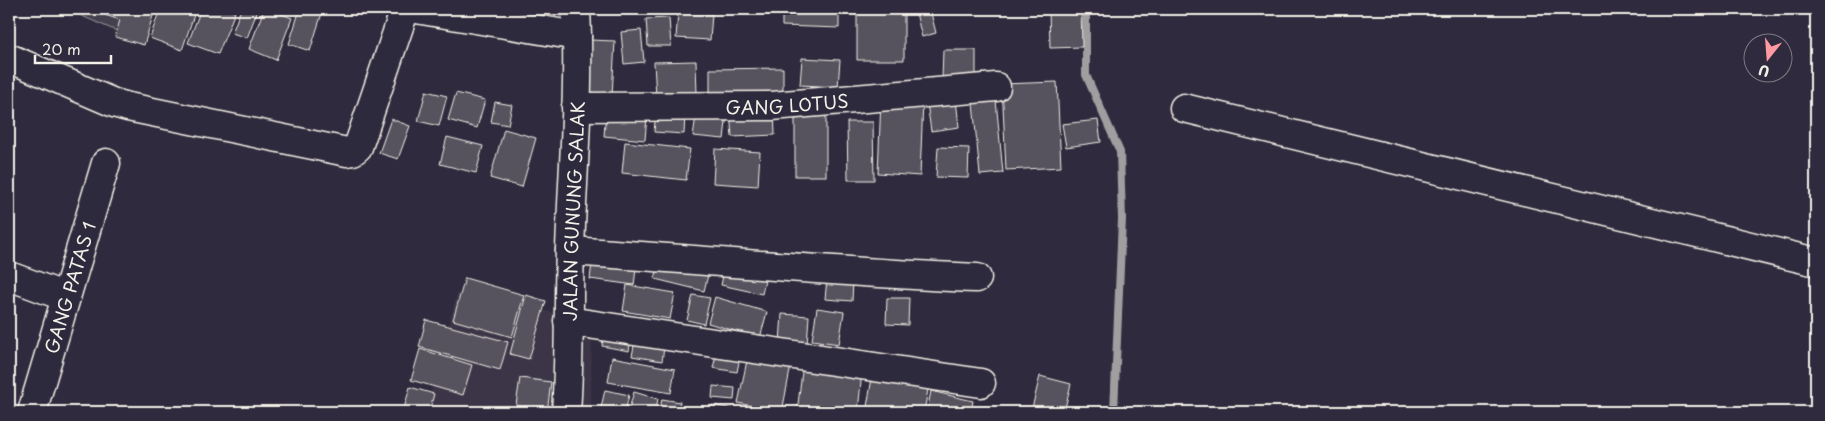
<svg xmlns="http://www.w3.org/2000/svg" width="1825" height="421" font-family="'Playpen Sans',sans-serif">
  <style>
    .built { fill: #3b3647 }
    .green { fill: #454050; stroke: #9c989c }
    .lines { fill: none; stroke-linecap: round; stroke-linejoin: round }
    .stream { stroke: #a19ea0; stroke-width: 8 }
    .building { fill: #56525f; stroke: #f4f1e8 }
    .minor-casing { stroke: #f4f1e8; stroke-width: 31 }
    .minor { stroke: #2f2a3d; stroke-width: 28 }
    .labels { text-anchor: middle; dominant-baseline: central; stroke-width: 5; stroke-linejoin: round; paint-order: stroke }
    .street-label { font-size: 18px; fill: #f4f1e8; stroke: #2f2a3d }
  </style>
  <rect width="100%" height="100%" fill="#2f2a3d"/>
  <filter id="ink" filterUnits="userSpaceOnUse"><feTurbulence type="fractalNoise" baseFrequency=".02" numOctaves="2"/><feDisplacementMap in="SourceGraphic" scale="10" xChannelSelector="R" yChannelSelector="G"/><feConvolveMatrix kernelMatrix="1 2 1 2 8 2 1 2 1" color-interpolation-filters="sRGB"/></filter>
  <g filter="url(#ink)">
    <!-- built -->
    <path class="built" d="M 457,293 L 592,320 L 591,412 L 426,412 Z"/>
    <!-- green -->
    <path class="green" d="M 66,9 L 128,9 L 121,33 Z"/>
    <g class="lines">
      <!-- stream -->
      <path class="stream" d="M 1086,9 L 1086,75 L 1120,152 L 1122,219 L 1114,412"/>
    </g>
    <!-- building -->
    <g class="building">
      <path d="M 107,9 L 155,9 L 144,45 L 115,37 L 120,20 L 105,15 Z"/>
      <path d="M 160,9 L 196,9 L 182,50 L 150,38 Z"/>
      <path d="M 201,9 L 226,9 L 235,12 L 218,54 L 188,43 Z"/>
      <path d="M 241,9 L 258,9 L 247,38 L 232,33 Z"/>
      <path d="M 264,9 L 269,9 L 292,18 L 276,60 L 249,49 Z"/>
      <path d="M 300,9 L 310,9 L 322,13 L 310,51 L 289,44 Z"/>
      <path d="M 782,9 L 839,9 L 839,28 L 782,26 Z"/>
      <path d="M 857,9 L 904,10 L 904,60 L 857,60 Z"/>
      <path d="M 930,9 L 936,33 L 922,37 L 916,13 Z"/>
      <path d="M 1049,9 L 1081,9 L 1082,47 L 1050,48 Z"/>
      <path d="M 678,12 L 712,14 L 710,40 L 676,38 Z"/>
      <path d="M 669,18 L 671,46 L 648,46 L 646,19 Z"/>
      <path d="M 641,30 L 644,62 L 624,64 L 621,32 Z"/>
      <path d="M 590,40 L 615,41 L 612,96 L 588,95 Z"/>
      <path d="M 943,50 L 976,50 L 976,80 L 942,79 Z"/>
      <path d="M 802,58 L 840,60 L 838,87 L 800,85 Z"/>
      <path d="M 696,61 L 697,95 L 656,97 L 654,62 Z"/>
      <path d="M 783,68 L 783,96 L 710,97 L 710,69 Z"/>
      <path d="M 1057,82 L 1061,167 L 1006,170 L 1002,84 Z"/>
      <path d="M 995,90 L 1003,173 L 980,175 L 972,93 Z"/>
      <path d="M 426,91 L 447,96 L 439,126 L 418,121 Z"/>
      <path d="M 456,93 L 485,100 L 477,128 L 448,120 Z"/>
      <path d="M 881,99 L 923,101 L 920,176 L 878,173 Z"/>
      <path d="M 956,99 L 959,127 L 931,131 L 927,103 Z"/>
      <path d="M 495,102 L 512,105 L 508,125 L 491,122 Z"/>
      <path d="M 697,109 L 727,113 L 724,139 L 693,136 Z"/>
      <path d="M 774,109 L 775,135 L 732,137 L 730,111 Z"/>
      <path d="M 656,111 L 685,114 L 684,134 L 654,132 Z"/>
      <path d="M 606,112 L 647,116 L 645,140 L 604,136 Z"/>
      <rect x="795" y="116" width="31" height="60"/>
      <path d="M 391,119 L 410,126 L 398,159 L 379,153 Z"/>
      <path d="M 1098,120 L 1101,142 L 1066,147 L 1062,124 Z"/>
      <path d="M 847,122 L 873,122 L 874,180 L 848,180 Z"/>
      <path d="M 504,129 L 536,138 L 522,187 L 490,178 Z"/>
      <path d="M 447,137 L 483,146 L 476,173 L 440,164 Z"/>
      <path d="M 625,142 L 690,149 L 686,180 L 622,173 Z"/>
      <path d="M 938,147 L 969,148 L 968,178 L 936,177 Z"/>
      <path d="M 715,149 L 760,152 L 758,186 L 713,183 Z"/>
      <path d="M 593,255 L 637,261 L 634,285 L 590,279 Z"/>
      <path d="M 660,259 L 709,271 L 704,291 L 655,279 Z"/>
      <path d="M 725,267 L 766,276 L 762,294 L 721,285 Z"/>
      <path d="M 465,278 L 524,295 L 512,337 L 453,320 Z"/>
      <path d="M 827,279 L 853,281 L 852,301 L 825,299 Z"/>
      <path d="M 627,285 L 675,293 L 670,319 L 623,311 Z"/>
      <path d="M 526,295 L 546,301 L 529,359 L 510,354 Z"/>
      <path d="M 693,295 L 710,298 L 704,324 L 687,320 Z"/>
      <path d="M 715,297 L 767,312 L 760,338 L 708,323 Z"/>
      <path d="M 887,298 L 909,298 L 908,325 L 886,324 Z"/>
      <path d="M 817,308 L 844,312 L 839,344 L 812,340 Z"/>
      <path d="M 782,314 L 809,316 L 807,344 L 780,342 Z"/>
      <path d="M 426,320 L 508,342 L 500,370 L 419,347 Z"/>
      <path d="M 605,327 L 632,332 L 629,351 L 602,346 Z"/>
      <path d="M 636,336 L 665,341 L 662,361 L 632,356 Z"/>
      <path d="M 718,347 L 741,352 L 737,372 L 713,368 Z"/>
      <path d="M 420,349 L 472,365 L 463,395 L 411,380 Z"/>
      <path d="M 749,351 L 792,360 L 782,412 L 738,403 Z"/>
      <path d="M 612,357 L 675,369 L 671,393 L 608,382 Z"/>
      <path d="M 803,364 L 862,371 L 858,412 L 797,412 Z"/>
      <path d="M 874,367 L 930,378 L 924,412 L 866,412 Z"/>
      <path d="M 1040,376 L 1071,384 L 1064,412 L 1031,412 Z"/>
      <path d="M 520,378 L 551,382 L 547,412 L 515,412 Z"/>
      <path d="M 713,386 L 735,388 L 734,400 L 712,398 Z"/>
      <path d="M 410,387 L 434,394 L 429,412 L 403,412 Z"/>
      <path d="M 605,390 L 629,395 L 625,412 L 600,412 Z"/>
      <path d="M 931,391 L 973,401 L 971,412 L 927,412 Z"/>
      <path d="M 634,392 L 658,399 L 655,412 L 628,412 Z"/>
      <path d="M 662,399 L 680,402 L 678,412 L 659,412 Z"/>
      <path d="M 712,405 L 739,410 L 738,412 L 711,412 Z"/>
    </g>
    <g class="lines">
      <defs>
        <g id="minor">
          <path d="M 416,9 L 577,36"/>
          <path d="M 9,58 L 114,103 L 128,107 L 347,152 L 353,151 L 358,147 L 405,9"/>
          <path id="s1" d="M 576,107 L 772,106 L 996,87"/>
          <path d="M 1184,108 L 1816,262"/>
          <path d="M 570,251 C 706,260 841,273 977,278"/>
          <path d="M 9,276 L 66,297"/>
          <path d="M 568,321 L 981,383"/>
          <path id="s2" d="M 32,412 L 106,163"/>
          <path id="s3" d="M 566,412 C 570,358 568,303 570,249 C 573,169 580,89 576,9"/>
        </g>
      </defs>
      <!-- minor casing -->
      <use href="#minor" class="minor-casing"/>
      <!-- minor -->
      <use href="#minor" class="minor"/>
    </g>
  </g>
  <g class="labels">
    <!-- street labels -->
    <g class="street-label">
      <text stroke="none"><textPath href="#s1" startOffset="211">GANG LOTUS</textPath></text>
      <text stroke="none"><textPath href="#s3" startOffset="201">JALAN GUNUNG SALAK</textPath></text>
      <text stroke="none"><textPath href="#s2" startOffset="130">GANG PATAS 1</textPath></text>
    </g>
  </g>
  <!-- margin -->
  <rect width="1825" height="421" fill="none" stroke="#2f2a3d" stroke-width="30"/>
  <rect x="15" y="15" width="1795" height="391" fill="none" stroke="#f4f1e8" stroke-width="2" filter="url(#ink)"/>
  <!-- north arrow -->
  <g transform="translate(1768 58) rotate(197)"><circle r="24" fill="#2f2a3d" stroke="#7e7a81"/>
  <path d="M0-4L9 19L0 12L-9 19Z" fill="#ff9aa2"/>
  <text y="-8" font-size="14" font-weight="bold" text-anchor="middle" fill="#f4f1e8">U</text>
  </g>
  <!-- scale -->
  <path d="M35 55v8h76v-8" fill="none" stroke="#f4f1e8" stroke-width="2.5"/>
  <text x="42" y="55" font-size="15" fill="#f4f1e8" stroke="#2f2a3d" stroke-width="4" paint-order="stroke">20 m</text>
</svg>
